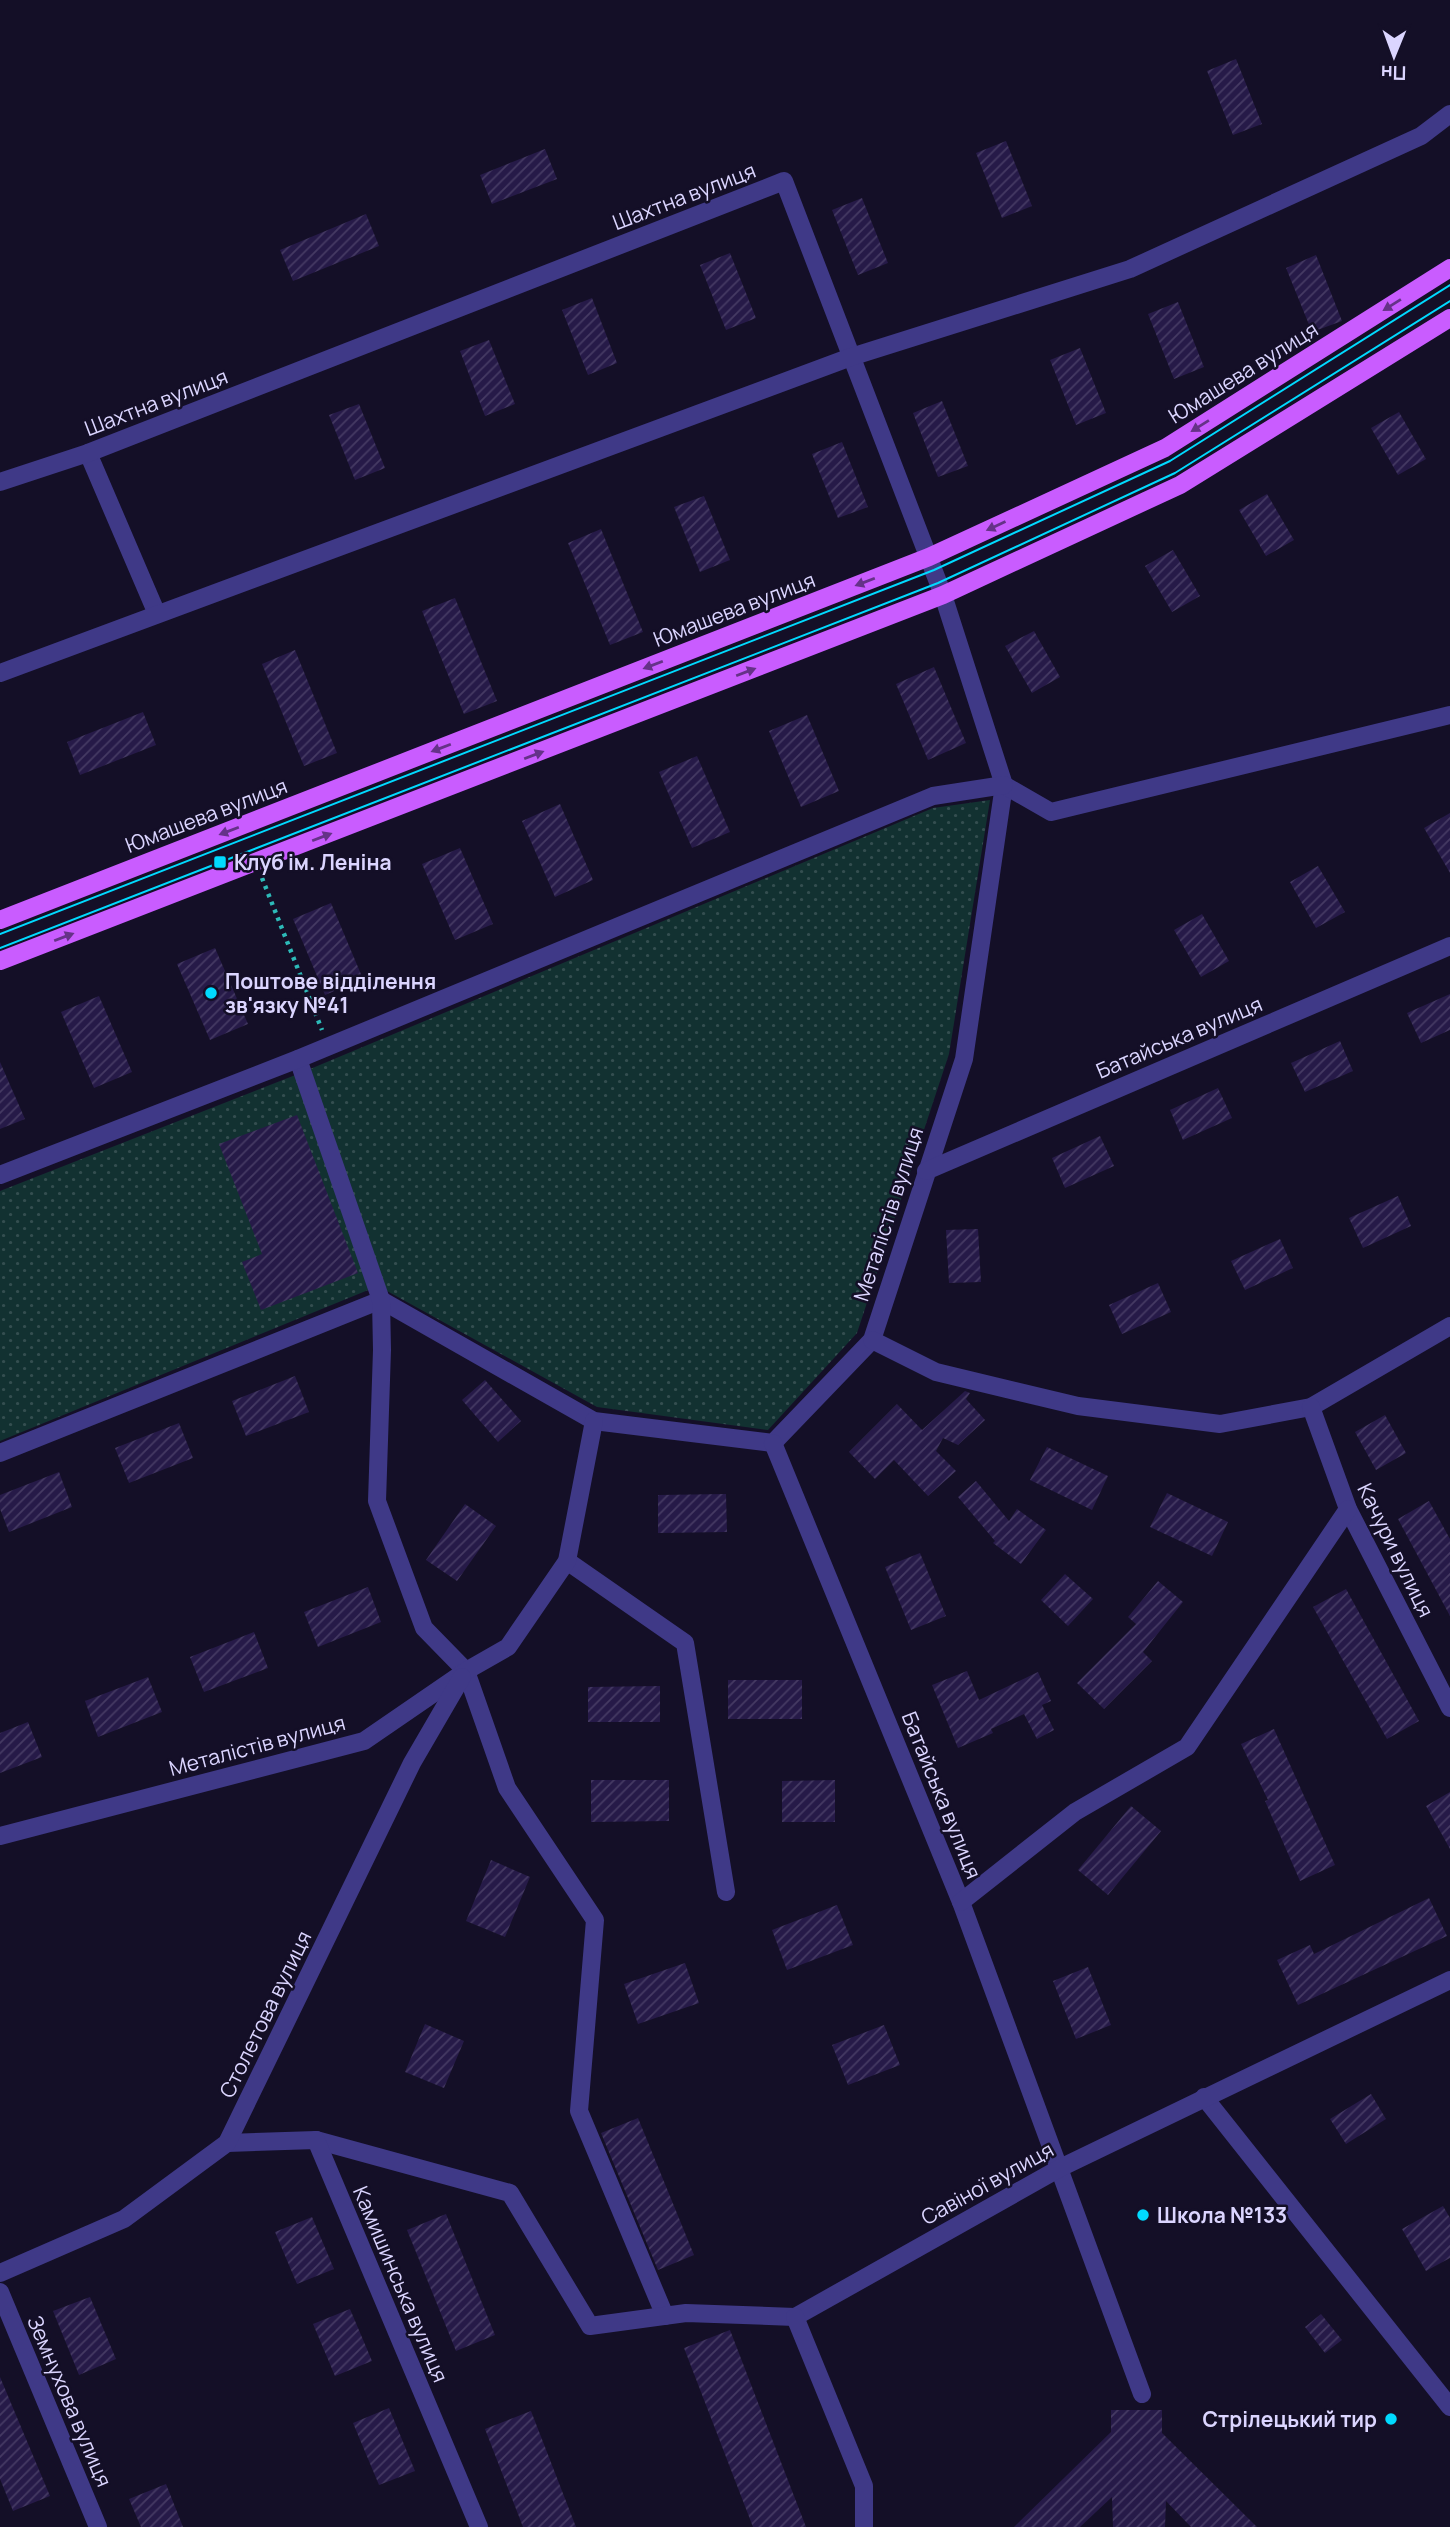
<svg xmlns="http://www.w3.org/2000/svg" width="1450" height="2527" font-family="Manrope,sans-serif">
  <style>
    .park { fill: url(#park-dots) }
    .building { fill: url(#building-hatch) }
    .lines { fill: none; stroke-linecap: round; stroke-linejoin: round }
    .path { stroke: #2dbbb9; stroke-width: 4.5; stroke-dasharray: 3.5 5; stroke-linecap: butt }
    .minor { stroke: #3f3987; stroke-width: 18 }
    .major { stroke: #c95cff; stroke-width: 18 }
    .tram { stroke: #01daff; stroke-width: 2 }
    .oneway { fill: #653288 }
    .poi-dot { fill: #01daff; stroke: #140f27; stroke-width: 2.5 }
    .labels { text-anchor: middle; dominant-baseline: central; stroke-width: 5; stroke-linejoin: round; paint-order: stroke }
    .street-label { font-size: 21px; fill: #dbd5ff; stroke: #140f27 }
    .poi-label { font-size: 21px; font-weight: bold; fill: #dbd5ff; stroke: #140f27; text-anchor: start }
  </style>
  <defs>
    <pattern id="park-dots" width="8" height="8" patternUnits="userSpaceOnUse" patternTransform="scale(1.75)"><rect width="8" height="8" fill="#123131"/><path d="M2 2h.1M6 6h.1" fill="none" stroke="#344e50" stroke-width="1.8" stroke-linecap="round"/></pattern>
    <pattern id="building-hatch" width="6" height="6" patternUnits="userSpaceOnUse" patternTransform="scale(1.75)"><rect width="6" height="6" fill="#261a48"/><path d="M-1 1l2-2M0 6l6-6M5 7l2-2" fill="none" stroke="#453a63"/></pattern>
  </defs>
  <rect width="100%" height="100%" fill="#140f27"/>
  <!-- park -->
  <path class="park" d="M 990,800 L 949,1054 L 857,1333 L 768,1430 L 597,1407 L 378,1286 L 0,1441 L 0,1191 L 303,1072 L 933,808 Z"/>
  <!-- building -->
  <g class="building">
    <path d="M 1236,59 L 1262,124 L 1233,135 L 1207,71 Z"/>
    <path d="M 1006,141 L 1032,206 L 1002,218 L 976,153 Z"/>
    <path d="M 545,149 L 557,179 L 492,204 L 480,175 Z"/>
    <path d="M 862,198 L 888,263 L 858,275 L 832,210 Z"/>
    <path d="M 366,214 L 379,246 L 293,281 L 280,250 Z"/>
    <path d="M 730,253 L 756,318 L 726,330 L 700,265 Z"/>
    <path d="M 1316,255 L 1342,321 L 1312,332 L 1286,268 Z"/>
    <path d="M 592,298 L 617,363 L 588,375 L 562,310 Z"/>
    <path d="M 1178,302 L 1204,367 L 1174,379 L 1148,314 Z"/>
    <path d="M 489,340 L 515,404 L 485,416 L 460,351 Z"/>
    <path d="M 1080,348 L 1106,413 L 1076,425 L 1050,360 Z"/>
    <path d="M 942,401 L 968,466 L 938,477 L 913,413 Z"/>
    <path d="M 359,404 L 385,468 L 355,480 L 329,415 Z"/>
    <path d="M 1399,412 L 1426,459 L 1398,475 L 1371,428 Z"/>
    <path d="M 842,442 L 868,507 L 838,518 L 812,454 Z"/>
    <path d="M 1267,494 L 1294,540 L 1266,556 L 1239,510 Z"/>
    <path d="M 704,496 L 730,560 L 700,572 L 674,507 Z"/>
    <path d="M 601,529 L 643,632 L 610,645 L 568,543 Z"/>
    <path d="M 1173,550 L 1200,596 L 1172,612 L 1145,566 Z"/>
    <path d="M 455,598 L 497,701 L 464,714 L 422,611 Z"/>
    <path d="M 1034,631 L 1060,677 L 1032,693 L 1005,646 Z"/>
    <path d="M 295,650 L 337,753 L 304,766 L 262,664 Z"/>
    <path d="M 934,667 L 966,743 L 928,760 L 896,684 Z"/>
    <path d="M 143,712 L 156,745 L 80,775 L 67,742 Z"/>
    <path d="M 807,715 L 839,791 L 801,807 L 769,731 Z"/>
    <path d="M 697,756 L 730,832 L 692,848 L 659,772 Z"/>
    <path d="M 560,804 L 593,880 L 555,897 L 522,821 Z"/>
    <path d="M 1450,813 L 1450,873 L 1424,828 Z"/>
    <path d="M 460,848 L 493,924 L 455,940 L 422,864 Z"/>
    <path d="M 1318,866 L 1345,912 L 1316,928 L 1290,882 Z"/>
    <path d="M 331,903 L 363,979 L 325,995 L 293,919 Z"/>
    <path d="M 1202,914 L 1229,961 L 1201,977 L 1174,930 Z"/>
    <path d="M 215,948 L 248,1024 L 210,1040 L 177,964 Z"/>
    <path d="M 1450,994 L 1450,1030 L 1421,1043 L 1407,1013 Z"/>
    <path d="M 99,996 L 132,1072 L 94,1088 L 61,1012 Z"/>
    <path d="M 1340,1041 L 1353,1071 L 1305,1092 L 1291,1063 Z"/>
    <path d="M 0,1062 L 25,1119 L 0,1129 Z"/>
    <path d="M 1218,1088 L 1232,1118 L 1183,1140 L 1170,1110 Z"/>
    <path d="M 297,1115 L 358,1273 L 261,1310 L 242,1262 L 262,1254 L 219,1144 Z"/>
    <path d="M 1100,1136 L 1114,1166 L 1065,1188 L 1052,1158 Z"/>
    <path d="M 1398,1196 L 1411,1226 L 1363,1248 L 1349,1218 Z"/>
    <path d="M 978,1229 L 981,1282 L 949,1283 L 946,1230 Z"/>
    <path d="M 1280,1239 L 1293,1268 L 1245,1290 L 1231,1261 Z"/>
    <path d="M 1158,1283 L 1171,1312 L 1122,1334 L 1109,1305 Z"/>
    <path d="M 295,1376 L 309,1412 L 246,1436 L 232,1401 Z"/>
    <path d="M 485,1380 L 521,1421 L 498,1442 L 462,1400 Z"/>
    <path d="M 965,1391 L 970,1393 L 966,1399 L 985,1420 L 958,1445 L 943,1438 L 936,1451 L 956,1471 L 928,1496 L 894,1460 L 875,1479 L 849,1452 L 897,1404 L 922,1430 Z"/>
    <path d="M 1385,1415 L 1406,1453 L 1376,1470 L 1355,1432 Z"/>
    <path d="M 179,1423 L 193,1458 L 129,1483 L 115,1448 Z"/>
    <path d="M 1047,1447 L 1108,1476 L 1092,1510 L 1030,1480 Z"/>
    <path d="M 59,1472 L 72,1507 L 9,1532 L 0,1509 L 0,1495 Z"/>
    <path d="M 976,1481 L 1009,1521 L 1017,1509 L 1046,1530 L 1021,1564 L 993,1543 L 995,1541 L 958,1497 Z"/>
    <path d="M 1167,1493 L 1228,1522 L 1212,1556 L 1150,1527 Z"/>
    <path d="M 726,1494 L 727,1532 L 658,1533 L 658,1495 Z"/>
    <path d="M 1429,1501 L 1450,1539 L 1450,1616 L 1398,1519 Z"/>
    <path d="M 465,1504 L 496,1526 L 457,1581 L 426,1560 Z"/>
    <path d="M 920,1553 L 946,1616 L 911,1630 L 885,1567 Z"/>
    <path d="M 1065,1574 L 1093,1599 L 1068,1626 L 1041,1600 Z"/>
    <path d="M 1158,1581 L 1183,1602 L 1143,1652 L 1152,1661 L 1104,1709 L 1077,1683 L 1136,1624 L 1128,1617 Z"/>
    <path d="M 368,1587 L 381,1622 L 318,1647 L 304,1612 Z"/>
    <path d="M 1346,1589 L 1419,1721 L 1387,1739 L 1313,1607 Z"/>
    <path d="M 254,1632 L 268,1668 L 204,1692 L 190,1657 Z"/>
    <path d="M 967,1671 L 979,1700 L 1038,1672 L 1051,1701 L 1042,1705 L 1054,1730 L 1037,1739 L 1024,1714 L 991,1729 L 993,1733 L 958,1748 L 932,1685 Z"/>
    <path d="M 148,1677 L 162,1712 L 98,1737 L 85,1701 Z"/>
    <rect x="728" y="1680" width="74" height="39"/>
    <path d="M 660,1686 L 660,1722 L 588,1722 L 588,1687 Z"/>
    <path d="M 28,1722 L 42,1757 L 0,1773 L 0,1733 Z"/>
    <path d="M 1274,1729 L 1335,1865 L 1300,1881 L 1265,1801 L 1268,1800 L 1241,1744 Z"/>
    <path d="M 591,1780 L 669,1780 L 669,1821 L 591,1822 Z"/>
    <path d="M 835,1780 L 835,1822 L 782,1822 L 782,1781 Z"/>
    <path d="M 1450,1792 L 1450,1849 L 1426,1806 Z"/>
    <path d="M 1131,1806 L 1161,1831 L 1108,1895 L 1078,1870 Z"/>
    <path d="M 491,1860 L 530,1877 L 505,1937 L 466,1921 Z"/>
    <path d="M 1429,1898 L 1447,1936 L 1298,2005 L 1277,1960 L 1310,1945 L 1314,1954 Z"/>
    <path d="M 837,1905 L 853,1945 L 787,1970 L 772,1930 Z"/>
    <path d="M 685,1963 L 699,2003 L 638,2024 L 624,1984 Z"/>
    <path d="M 1088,1967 L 1111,2025 L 1076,2039 L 1053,1981 Z"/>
    <path d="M 425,2024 L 464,2041 L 444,2088 L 405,2072 Z"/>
    <path d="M 884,2025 L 900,2065 L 848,2085 L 832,2045 Z"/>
    <path d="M 1371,2094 L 1386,2119 L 1346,2144 L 1330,2119 Z"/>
    <path d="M 638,2118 L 694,2255 L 658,2270 L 601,2133 Z"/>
    <path d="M 1443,2206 L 1450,2218 L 1450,2258 L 1426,2271 L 1402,2229 Z"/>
    <path d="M 446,2214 L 495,2335 L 456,2351 L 407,2230 Z"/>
    <path d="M 312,2217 L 334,2269 L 297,2284 L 275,2232 Z"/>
    <path d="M 90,2297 L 116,2359 L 79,2375 L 53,2311 Z"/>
    <path d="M 350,2309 L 372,2361 L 335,2376 L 313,2324 Z"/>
    <path d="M 1321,2314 L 1342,2340 L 1325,2353 L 1305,2327 Z"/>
    <path d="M 730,2330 L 806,2527 L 753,2527 L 684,2348 Z"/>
    <path d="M 0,2377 L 50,2496 L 13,2511 L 0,2479 Z"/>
    <path d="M 389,2408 L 415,2471 L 379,2485 L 353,2423 Z"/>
    <path d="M 1111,2410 L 1162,2410 L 1162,2433 L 1257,2527 L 1191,2527 L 1166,2501 L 1165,2527 L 1113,2527 L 1112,2497 L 1080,2527 L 1014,2527 L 1111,2432 Z"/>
    <path d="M 531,2411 L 576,2527 L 523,2527 L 485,2429 Z"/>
    <path d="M 166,2484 L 183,2527 L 141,2527 L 129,2499 Z"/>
  </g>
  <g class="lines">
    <!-- path -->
    <path class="path" d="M 262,878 L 322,1030"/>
    <!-- minor -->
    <g class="minor">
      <path d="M 88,453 L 157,614"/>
      <path d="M 0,482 L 88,453 L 784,181 L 943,595 L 1004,785 L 964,1059 L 872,1340 L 773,1443 L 594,1421 L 381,1300 L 0,1453"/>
      <path d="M 0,673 L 851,357 L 1130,269 L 1421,136 L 1450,114"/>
      <path d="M 1004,785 L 1051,812 L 1450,715"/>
      <path d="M 298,1059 L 381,1300 L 382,1350 L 377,1501 L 424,1628 L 466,1671 L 507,1788 L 595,1920 L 579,2111 L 665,2316"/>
      <path d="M 926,1171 L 1450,946"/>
      <path d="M 0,1175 L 298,1059 L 933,796 L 1004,785"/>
      <path d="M 872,1340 L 936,1372 L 1078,1406 L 1220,1424 L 1311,1407 L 1450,1326"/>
      <path d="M 1311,1407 L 1348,1509 L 1450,1708"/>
      <path d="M 773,1443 L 961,1902 L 1142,2394"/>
      <path d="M 567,1561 L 685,1643 L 726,1892"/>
      <path d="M 0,1836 L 364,1741 L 466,1671 L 508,1647 L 567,1561 L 594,1421"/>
      <path d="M 961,1902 L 1075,1812 L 1187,1747 L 1348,1509"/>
      <path d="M 1204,2097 L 1450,2407"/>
      <path d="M 316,2140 L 510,2193 L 590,2326 L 686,2313 L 795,2317"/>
      <path d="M 227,2143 L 316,2140 L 479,2527"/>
      <path d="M 0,2273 L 124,2219 L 227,2143 L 412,1763 L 462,1677"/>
      <path d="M 0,2292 L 98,2527"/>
      <path d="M 795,2317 L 1060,2168 L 1450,1980"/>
      <path d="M 795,2317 L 864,2486 L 864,2527"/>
    </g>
    <!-- major -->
    <g class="major">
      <path d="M 0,920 L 929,557 L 1165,448 L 1450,268"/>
      <path d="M 0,961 L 943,595 L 1180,485 L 1450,318"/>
    </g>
    <!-- tram -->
    <g class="tram">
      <path d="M 0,934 L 934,570 L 1170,461 L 1450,285"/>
      <path d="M 0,948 L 938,583 L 1175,473 L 1450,301"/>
    </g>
  </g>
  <!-- one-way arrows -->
  <defs><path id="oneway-solid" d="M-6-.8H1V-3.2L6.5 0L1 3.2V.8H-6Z" transform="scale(1.75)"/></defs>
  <g class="oneway">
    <use href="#oneway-solid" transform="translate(1392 305) rotate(148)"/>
    <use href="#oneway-solid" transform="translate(1200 426) rotate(148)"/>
    <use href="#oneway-solid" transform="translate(996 526) rotate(155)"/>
    <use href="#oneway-solid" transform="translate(865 582) rotate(159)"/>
    <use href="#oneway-solid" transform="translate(653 665) rotate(159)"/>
    <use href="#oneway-solid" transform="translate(746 672) rotate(-21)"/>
    <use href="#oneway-solid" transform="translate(441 748) rotate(159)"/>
    <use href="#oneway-solid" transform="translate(534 755) rotate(-21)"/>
    <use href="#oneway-solid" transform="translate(229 831) rotate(159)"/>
    <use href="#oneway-solid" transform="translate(322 837) rotate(-21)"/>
    <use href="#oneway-solid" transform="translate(64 937) rotate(-21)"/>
  </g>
  <!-- markers -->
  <g class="poi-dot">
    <rect x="213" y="855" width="14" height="14" rx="3.5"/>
    <circle cx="211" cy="993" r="7"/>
    <circle cx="1143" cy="2215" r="7"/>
    <circle cx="1391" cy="2419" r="7"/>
  </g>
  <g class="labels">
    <!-- street labels -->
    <g class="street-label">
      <text transform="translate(684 196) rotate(-21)">Шахтна вулиця</text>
      <text transform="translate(1243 372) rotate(-32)">Юмашева вулиця</text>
      <text transform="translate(156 402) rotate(-21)">Шахтна вулиця</text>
      <text transform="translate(734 609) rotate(-21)">Юмашева вулиця</text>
      <text transform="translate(206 815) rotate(-21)">Юмашева вулиця</text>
      <text transform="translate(1179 1037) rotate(-23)">Батайська вулиця</text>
      <text transform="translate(888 1214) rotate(-72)">Металістів вулиця</text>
      <text transform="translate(1396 1550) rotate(64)">Качури вулиця</text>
      <text transform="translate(257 1745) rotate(-15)">Металістів вулиця</text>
      <text transform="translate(942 1795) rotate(68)">Батайська вулиця</text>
      <text transform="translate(265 2014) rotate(-64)">Столетова вулиця</text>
      <text transform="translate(987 2183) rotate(-29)">Савіної вулиця</text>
      <text transform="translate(401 2284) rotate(67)">Камишинська вулиця</text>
      <text transform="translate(70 2401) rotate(67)">Земнухова вулиця</text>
    </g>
    <!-- poi labels -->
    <g class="poi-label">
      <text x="234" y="862">Клуб ім. Леніна</text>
      <text x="225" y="981">Поштове відділення<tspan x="225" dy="24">зв'язку №41</tspan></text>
      <text x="1157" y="2215">Школа №133</text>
      <text x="1377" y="2419" text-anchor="end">Стрілецький тир</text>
    </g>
  </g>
  <!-- north arrow -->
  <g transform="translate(1394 56) rotate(181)" stroke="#140f27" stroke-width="5" paint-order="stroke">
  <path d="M0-5L12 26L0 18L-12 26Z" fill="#dbd5ff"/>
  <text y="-10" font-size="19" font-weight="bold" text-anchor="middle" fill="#dbd5ff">Пн</text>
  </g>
</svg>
